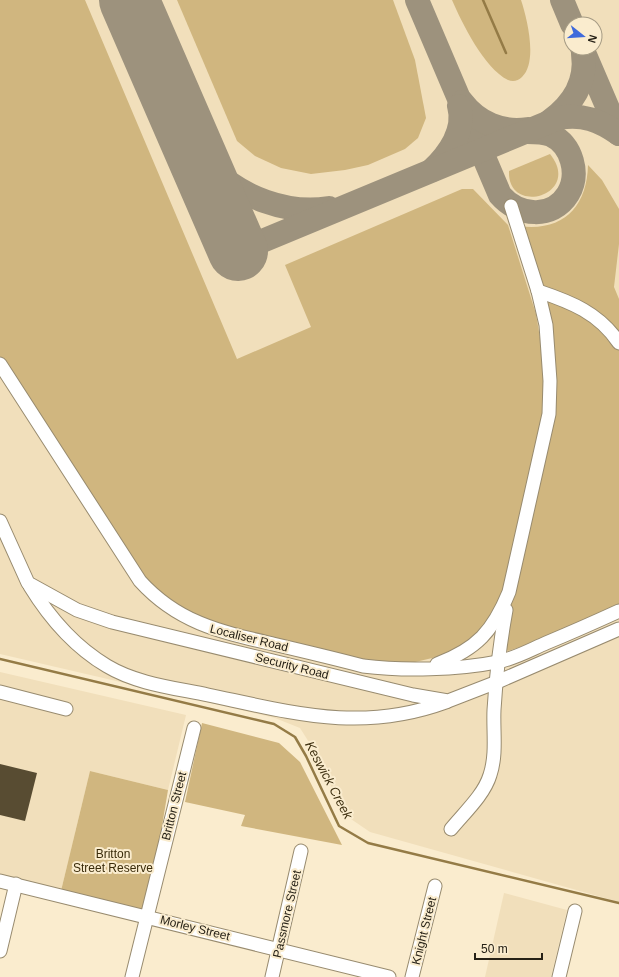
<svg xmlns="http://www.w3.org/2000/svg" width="619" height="977" font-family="Arial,sans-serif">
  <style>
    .built { fill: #f1dfbb; fill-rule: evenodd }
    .green { fill: #d0b67f }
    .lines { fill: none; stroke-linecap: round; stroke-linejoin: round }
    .stream { stroke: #947b46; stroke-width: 2.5 }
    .taxiway { stroke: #9d927d; stroke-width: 24 }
    .runway { stroke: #9d927d; stroke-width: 60 }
    .building { fill: #584c32 }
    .minor-casing { stroke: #988b6f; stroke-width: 15 }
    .minor { stroke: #fff; stroke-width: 13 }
    .labels { text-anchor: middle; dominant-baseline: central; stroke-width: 4; stroke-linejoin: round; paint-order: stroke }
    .street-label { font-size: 12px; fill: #262116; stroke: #faecce }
    .park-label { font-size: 12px; fill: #3a2c0b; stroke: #faecce }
    .water-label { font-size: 13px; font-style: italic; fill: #3f3111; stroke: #faecce }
  </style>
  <rect width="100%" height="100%" fill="#faecce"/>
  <!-- built -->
  <g class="built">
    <path d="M 0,0 L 619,0 L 619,902 L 370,832 L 345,815 L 312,747 L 300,728 L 275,718 L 0,654 ZM 571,24 L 595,24 L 595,48 L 571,48 Z"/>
    <path d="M 0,672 L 186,715 L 168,790 L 90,771 L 60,895 L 0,880 Z"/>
    <path d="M 504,893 L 567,910 L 551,977 L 485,977 Z"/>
  </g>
  <!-- green -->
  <g class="green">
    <path d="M 0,0 L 85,0 L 237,359 L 311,327 L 285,265 L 462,189 L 473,189 L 508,225 L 536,314 L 545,368 L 543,415 L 501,598 L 494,611 L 482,629 L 463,645 L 445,655 L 411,663 L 385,665 L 217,626 L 186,615 L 144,582 L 0,358 Z"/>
    <path d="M 177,0 L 393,0 L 415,60 L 426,118 L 418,138 L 405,149 L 368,165 L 345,170 L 311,174 L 281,168 L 255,156 L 237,141 Z"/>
    <path d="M 452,0 L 521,0 C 527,18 538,62 522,77 C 518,81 513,82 508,80 C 484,68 462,23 452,0 Z"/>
    <path d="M 550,154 C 583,195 507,217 509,171 Z"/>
    <path d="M 588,165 L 602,180 L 619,209 L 619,244 L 614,287 L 619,299 L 619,605 L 529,644 L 508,651 L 502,647 L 551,417 L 553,359 L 519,226 C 562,232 587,208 588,165 Z"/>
    <path d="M 202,723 L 279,743 L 300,762 L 342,845 L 241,826 L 245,815 L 185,802 Z"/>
    <path d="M 90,771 L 168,790 L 147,916 L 60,895 Z"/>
  </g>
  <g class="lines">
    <!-- stream -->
    <g class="stream">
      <path d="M 483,0 L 506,53"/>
      <path d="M 0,659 L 274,724 L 295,737 L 306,756 L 339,826 L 368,843 L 619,903"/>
    </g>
    <!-- taxiway -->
    <g class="taxiway">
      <path d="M 417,0 L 500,195 C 518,216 552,220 568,194 C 580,174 572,145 551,135 C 544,132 535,132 527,132"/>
      <path d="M 562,0 L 572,24"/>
      <path d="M 582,48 L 619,134"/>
      <path d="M 462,102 C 478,123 502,133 528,129"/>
      <path d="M 550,121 C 572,105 587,82 583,54"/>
      <path d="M 187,136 C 195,147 202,158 211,168 C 241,197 287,215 329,208"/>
      <path d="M 432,170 C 449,154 466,130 459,106"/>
      <path d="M 238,251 L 559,118 C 583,114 599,120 619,134"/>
    </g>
    <!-- runway -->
    <path class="runway" d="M 129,0 L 238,251"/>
  </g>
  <!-- building -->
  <path class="building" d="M 0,764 L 37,773 L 25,821 L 0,815 Z"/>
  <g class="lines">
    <defs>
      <g id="minor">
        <path d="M 538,291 C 571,302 599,313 619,343"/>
        <path d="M 0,364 L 140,581 C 178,623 221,632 273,644 C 303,651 333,658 363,666 C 402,671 458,670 497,662 C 514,659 530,650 546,643 C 570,633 595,622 619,611"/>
        <path d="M 0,521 L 28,583 L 77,610 L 112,622 L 413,695 L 448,701 L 497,682 L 619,629"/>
        <path d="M 30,586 C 49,617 75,647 107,666 C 137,684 175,688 208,695 C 294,713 361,733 446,702"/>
        <path d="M 437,664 C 477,649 493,631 509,592 L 549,414 L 550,381 L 546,325 L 538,291 L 511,206"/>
        <path d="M 0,692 L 66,709"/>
        <path d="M 451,829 C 464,813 484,795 490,775 C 497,754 493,731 494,710 C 496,677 500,643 506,610"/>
        <path d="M 0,881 L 389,977"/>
        <path d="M 0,951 L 16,884"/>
        <path d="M 132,977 L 194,728"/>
        <path d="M 272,977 L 301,851"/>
        <path d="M 412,977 L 435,886"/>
        <path d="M 559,977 L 575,911"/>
      </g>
    </defs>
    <!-- minor casing -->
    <use href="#minor" class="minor-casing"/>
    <!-- minor -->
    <use href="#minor" class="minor"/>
  </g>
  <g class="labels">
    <!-- street labels -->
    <g class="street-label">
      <text transform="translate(249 638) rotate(14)">Localiser Road</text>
      <text transform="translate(292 666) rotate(14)">Security Road</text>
      <text transform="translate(174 806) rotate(-76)">Britton Street</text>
      <text transform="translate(287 914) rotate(-77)">Passmore Street</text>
      <text transform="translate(195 928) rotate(14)">Morley Street</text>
      <text transform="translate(424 931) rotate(-76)">Knight Street</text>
    </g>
    <!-- park labels -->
    <g class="park-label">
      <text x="113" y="854">Britton<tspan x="113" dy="14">Street Reserve</tspan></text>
    </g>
    <!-- water labels -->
    <g class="water-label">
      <text transform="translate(329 780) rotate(62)">Keswick Creek</text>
    </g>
  </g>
  <!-- north arrow -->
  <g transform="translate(583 36) rotate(107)"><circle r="19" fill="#faecce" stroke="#a59b84"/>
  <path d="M0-3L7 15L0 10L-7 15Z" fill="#3f6adb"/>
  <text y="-6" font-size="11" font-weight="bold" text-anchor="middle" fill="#262116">N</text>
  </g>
  <!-- scale -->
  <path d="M475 953v6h67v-6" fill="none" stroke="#262116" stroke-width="2"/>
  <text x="481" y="953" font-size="12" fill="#262116" stroke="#faecce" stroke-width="3" paint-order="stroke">50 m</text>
</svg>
